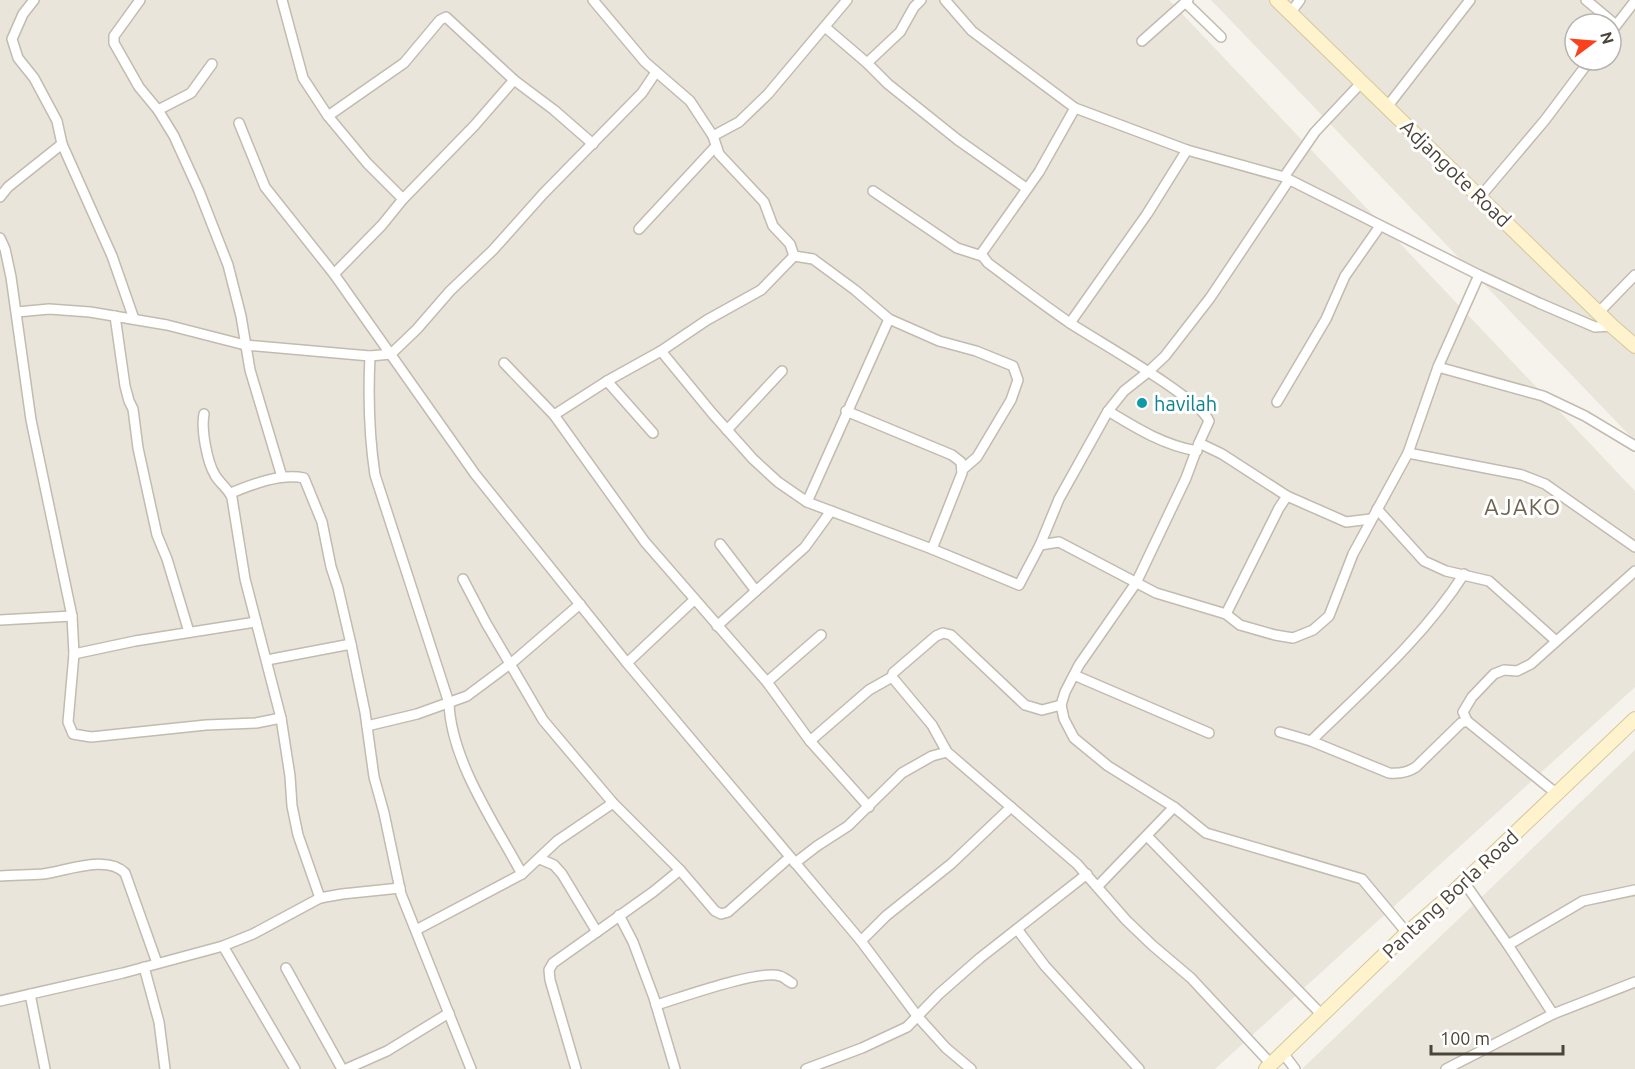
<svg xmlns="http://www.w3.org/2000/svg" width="1635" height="1069" font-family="Ubuntu,sans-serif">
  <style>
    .residential { fill: #eae5da; fill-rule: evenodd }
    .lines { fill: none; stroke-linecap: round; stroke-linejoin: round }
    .street-casing { stroke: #c2bbae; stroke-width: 12 }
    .secondary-casing { stroke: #d6c79b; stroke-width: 16 }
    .street { stroke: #fff; stroke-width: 9 }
    .secondary { stroke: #fff3cd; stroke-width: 14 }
    .culture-dot { fill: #0f9aa8; stroke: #fff; stroke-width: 2 }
    .labels { text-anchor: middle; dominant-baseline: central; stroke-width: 6; stroke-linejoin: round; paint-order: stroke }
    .street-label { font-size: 20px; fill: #4b4439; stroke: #fff }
    .culture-label { font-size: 20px; fill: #0d838f; stroke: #fff; text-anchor: start }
    .quarter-label { font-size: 22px; letter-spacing: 1.5px; fill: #6e6250; stroke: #fff }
  </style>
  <rect width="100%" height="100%" fill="#f6f3ec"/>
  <!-- residential -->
  <g class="residential">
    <path d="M 0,0 L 1169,0 L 1635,491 L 1635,687 L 1215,1069 L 0,1069 Z"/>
    <path d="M 1211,0 L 1635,0 L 1635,441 ZM 1575,24 L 1611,24 L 1611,60 L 1575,60 Z"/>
    <path d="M 1635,750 L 1635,1069 L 1302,1069 Z"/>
  </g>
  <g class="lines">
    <defs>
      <g id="street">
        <path d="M 34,0 L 23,14 L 12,39 L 18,58 L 34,78 L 57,121 L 62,144 L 112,256 L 134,319"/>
        <path d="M 140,0 L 114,36 L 114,43 L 139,87 L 158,110 L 174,136 L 199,191 L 228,265 L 241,316 L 250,370 L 282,477"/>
        <path d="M 282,0 L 303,78 L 328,116 L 367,163 L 403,199"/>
        <path d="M 593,0 L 645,62 L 690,101 L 713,136 L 719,154 L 764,202 L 773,226 L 790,244 L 794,256 L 813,259 L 855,290 L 889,319 L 939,341 L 976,351 L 1013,366 L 1018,380 L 1011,400 L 977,457 L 962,470"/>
        <path d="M 921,0 L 914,7 L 900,32 L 867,63 L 888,84 L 958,140 L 1026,188"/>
        <path d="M 945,0 L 972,31 L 1075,108 L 1187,150 L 1284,177 L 1479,275 L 1539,303 L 1595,327 L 1612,326"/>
        <path d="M 1586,0 L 1616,25"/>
        <path d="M 1185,2 L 1221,37"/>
        <path d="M 1291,12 L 1300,0"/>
        <path d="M 825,27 L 867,63"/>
        <path d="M 1611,32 L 1635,1"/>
        <path d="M 1142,41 L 1188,0"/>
        <path d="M 1387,107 L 1470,0"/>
        <path d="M 1075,108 L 1039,172 L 981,254 L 988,263 C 1015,283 1042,304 1070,323 C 1097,341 1199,398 1209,421 L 1199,443"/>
        <path d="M 158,110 L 191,93 L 212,64"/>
        <path d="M 328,116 L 404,63 L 440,20 L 446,17 L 514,80 L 554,110 L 593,144"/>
        <path d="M 239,123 L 265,187 L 334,274 L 475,474 L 627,663 L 861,941 L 918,1017 L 946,1048 L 971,1069"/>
        <path d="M 713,136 L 739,122 L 768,94 L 847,0"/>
        <path d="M 1284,177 L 1315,132 L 1362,82"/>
        <path d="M 873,191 L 957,248 L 982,256"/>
        <path d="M 0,197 L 8,187 L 62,144"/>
        <path d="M 1480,197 L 1545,120 L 1590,60"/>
        <path d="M 639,229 L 716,146"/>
        <path d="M 0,238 L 5,249 L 11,277 L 31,420 L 72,616 L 74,654 L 68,722 L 73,734 L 91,737 L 206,725 L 256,723 L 281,718"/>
        <path d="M 334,274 L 382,225 L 403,199 L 474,126 L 514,80"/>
        <path d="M 17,312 L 49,309 L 90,312 L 167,325 L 245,345 L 370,356 L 391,354 L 417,329 L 450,291 L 493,250 L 543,194 L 642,93 L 656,72"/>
        <path d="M 1598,313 L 1635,275"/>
        <path d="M 115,316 L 125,386 L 129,401 L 133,409 L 138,448 L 157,535 L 167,559 L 189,632"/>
        <path d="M 1070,323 L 1147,214 L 1187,150"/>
        <path d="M 661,351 L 712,413 L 753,459 L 778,482 L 807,502 L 932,549 L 1019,585 L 1040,545 L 1059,499 L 1108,411 L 1124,391 L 1148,372 L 1165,356 L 1210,298 L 1289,180"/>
        <path d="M 370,356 C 368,396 369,435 375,475 L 449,703 C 451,761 495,824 522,874"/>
        <path d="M 504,363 L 554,415 L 645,542 L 767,682 L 810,741 L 869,807"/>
        <path d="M 1438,367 L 1543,396 L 1585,416 L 1635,446"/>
        <path d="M 607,381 L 653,433"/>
        <path d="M 1277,402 L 1326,319 L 1345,276 L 1380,226"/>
        <path d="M 846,411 L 952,455 L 961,462 L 962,473 L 932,549"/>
        <path d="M 1108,411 C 1136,428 1163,445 1197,451"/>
        <path d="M 204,414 C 201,429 207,462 215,475 C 220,484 229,489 232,498 L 245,579 L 281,718 L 290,776 L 292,806 L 298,835 L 320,898"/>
        <path d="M 554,415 L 607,381 L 661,351 L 707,320 L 761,290 L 794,256"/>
        <path d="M 727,430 L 782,371"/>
        <path d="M 1408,453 L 1522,475 L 1545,484 L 1635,547"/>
        <path d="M 231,493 C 253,484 281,473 304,478 L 322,522 L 331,567 L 338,588 L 351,644 L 365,712 L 374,777 L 384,813 L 401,894 L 471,1069"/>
        <path d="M 807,502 L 889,319"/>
        <path d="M 1377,509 L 1424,561 L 1446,571 L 1489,581 L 1555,640"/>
        <path d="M 1371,519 L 1346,522 L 1287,496 L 1222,454 L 1199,443 L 1186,478 L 1136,583 L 1079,665 L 1065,692 L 1061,705 L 1064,719 L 1074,738 L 1108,766 L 1174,807 L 1206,833 L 1362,879 L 1407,933"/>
        <path d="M 720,544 L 756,591"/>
        <path d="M 1040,545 L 1059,542 L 1156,593 L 1226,614 L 1240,625 L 1275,635 L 1293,638 L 1313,630 L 1329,616 L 1353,554 L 1408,453 L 1438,367 L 1479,275"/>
        <path d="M 463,579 L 486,623 L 543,720 L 613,803 L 680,870 L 715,911 L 721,914 L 728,912 L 790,857"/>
        <path d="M 1226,614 L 1279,508 L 1287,496"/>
        <path d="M 0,620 L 72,616"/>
        <path d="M 717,626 L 805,547 L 831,511"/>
        <path d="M 74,654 L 135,641 L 256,622"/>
        <path d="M 267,660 L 351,644"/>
        <path d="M 627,663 L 694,600"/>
        <path d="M 1074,675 L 1209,733"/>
        <path d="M 767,682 L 821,635"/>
        <path d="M 1061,705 L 1042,710 L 1025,705 L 951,635 L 943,633 L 936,636 L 893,673 L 892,677 L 932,725 L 947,752 L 1077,864 L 1126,920 L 1152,945 L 1191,978 L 1271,1064"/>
        <path d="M 1467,721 L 1463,712 L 1472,697 L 1494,674 L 1504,670 L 1517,671 L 1531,664 L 1635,571"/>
        <path d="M 367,726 L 417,714 L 467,696 L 514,661 L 580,604"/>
        <path d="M 1280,732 L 1311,741 L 1389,773 C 1399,774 1407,773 1416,767 L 1461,723 L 1467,721 L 1557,794"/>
        <path d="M 810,741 L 869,690 L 892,677"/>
        <path d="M 1311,741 C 1365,688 1423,638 1464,574"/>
        <path d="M 1147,836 L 1323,1016"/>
        <path d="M 540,859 L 554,865 L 562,874 L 597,932"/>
        <path d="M 795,863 L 817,846 L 848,826 L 902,773 L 932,756 L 947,752"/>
        <path d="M 0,876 C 14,875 29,875 43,874 C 66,871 107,854 125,873 L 157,963"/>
        <path d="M 1464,882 L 1508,945 L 1583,901 L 1635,890"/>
        <path d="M 1098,886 L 1174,807"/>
        <path d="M 619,915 L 633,942 L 654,998 L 675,1069"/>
        <path d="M 1017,929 L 1045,966 L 1139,1069"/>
        <path d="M 416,930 L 522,874 L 557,841 L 613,803"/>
        <path d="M 861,941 L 886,916 L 951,864 L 1011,807"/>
        <path d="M 1508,945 L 1553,1014"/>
        <path d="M 223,946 L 295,1069"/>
        <path d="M 144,967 L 159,1022 L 165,1069"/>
        <path d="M 286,968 L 342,1069"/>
        <path d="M 30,994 L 45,1069"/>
        <path d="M 0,1001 L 123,973 L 223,946 L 253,934 L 320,898 L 342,894 L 400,888"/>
        <path d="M 656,1005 C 680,998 759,969 780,976 C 784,977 788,981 792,983"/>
        <path d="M 1283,1053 L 1295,1069"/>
        <path d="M 346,1069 L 387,1051 L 449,1013"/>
        <path d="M 576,1069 L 550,980 L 549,970 L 553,963 L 653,892 L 680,870"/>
        <path d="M 806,1069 L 862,1048 L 907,1027 L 939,994 L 980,958 L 1087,874"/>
        <path d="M 1446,1069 L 1553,1014 L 1635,982"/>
      </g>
      <g id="secondary">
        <path d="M 1277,0 L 1612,326 L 1635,346"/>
        <path d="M 1266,1069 L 1407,933 L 1443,902 L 1635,719"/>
      </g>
    </defs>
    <!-- street casing -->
    <use href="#street" class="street-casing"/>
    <!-- secondary casing -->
    <use href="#secondary" class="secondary-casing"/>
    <!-- street -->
    <use href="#street" class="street"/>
    <!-- secondary -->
    <use href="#secondary" class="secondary"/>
  </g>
  <!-- markers -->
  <circle class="culture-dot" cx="1142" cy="403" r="6"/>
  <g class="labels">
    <!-- street labels -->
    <g class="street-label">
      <text transform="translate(1456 173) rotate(44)">Adjangote Road</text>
      <text transform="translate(1450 894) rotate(-43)">Pantang Borla Road</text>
    </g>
    <!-- culture labels -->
    <g class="culture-label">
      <text x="1154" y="403">havilah</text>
    </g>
    <!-- quarter labels -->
    <g class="quarter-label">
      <text x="1523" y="506">AJAKO</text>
    </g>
  </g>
  <!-- north arrow -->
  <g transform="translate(1593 42) rotate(74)"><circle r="28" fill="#ffffff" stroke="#b7b4b0" stroke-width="1.5"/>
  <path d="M0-4.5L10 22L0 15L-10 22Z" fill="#fc3f1d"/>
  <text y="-9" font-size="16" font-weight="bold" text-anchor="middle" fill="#4b4439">N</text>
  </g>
  <!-- scale -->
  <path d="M1431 1045v9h132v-9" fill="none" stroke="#4b4439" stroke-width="3"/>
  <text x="1440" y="1045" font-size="18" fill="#4b4439" stroke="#ffffff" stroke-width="4.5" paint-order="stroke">100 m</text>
</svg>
